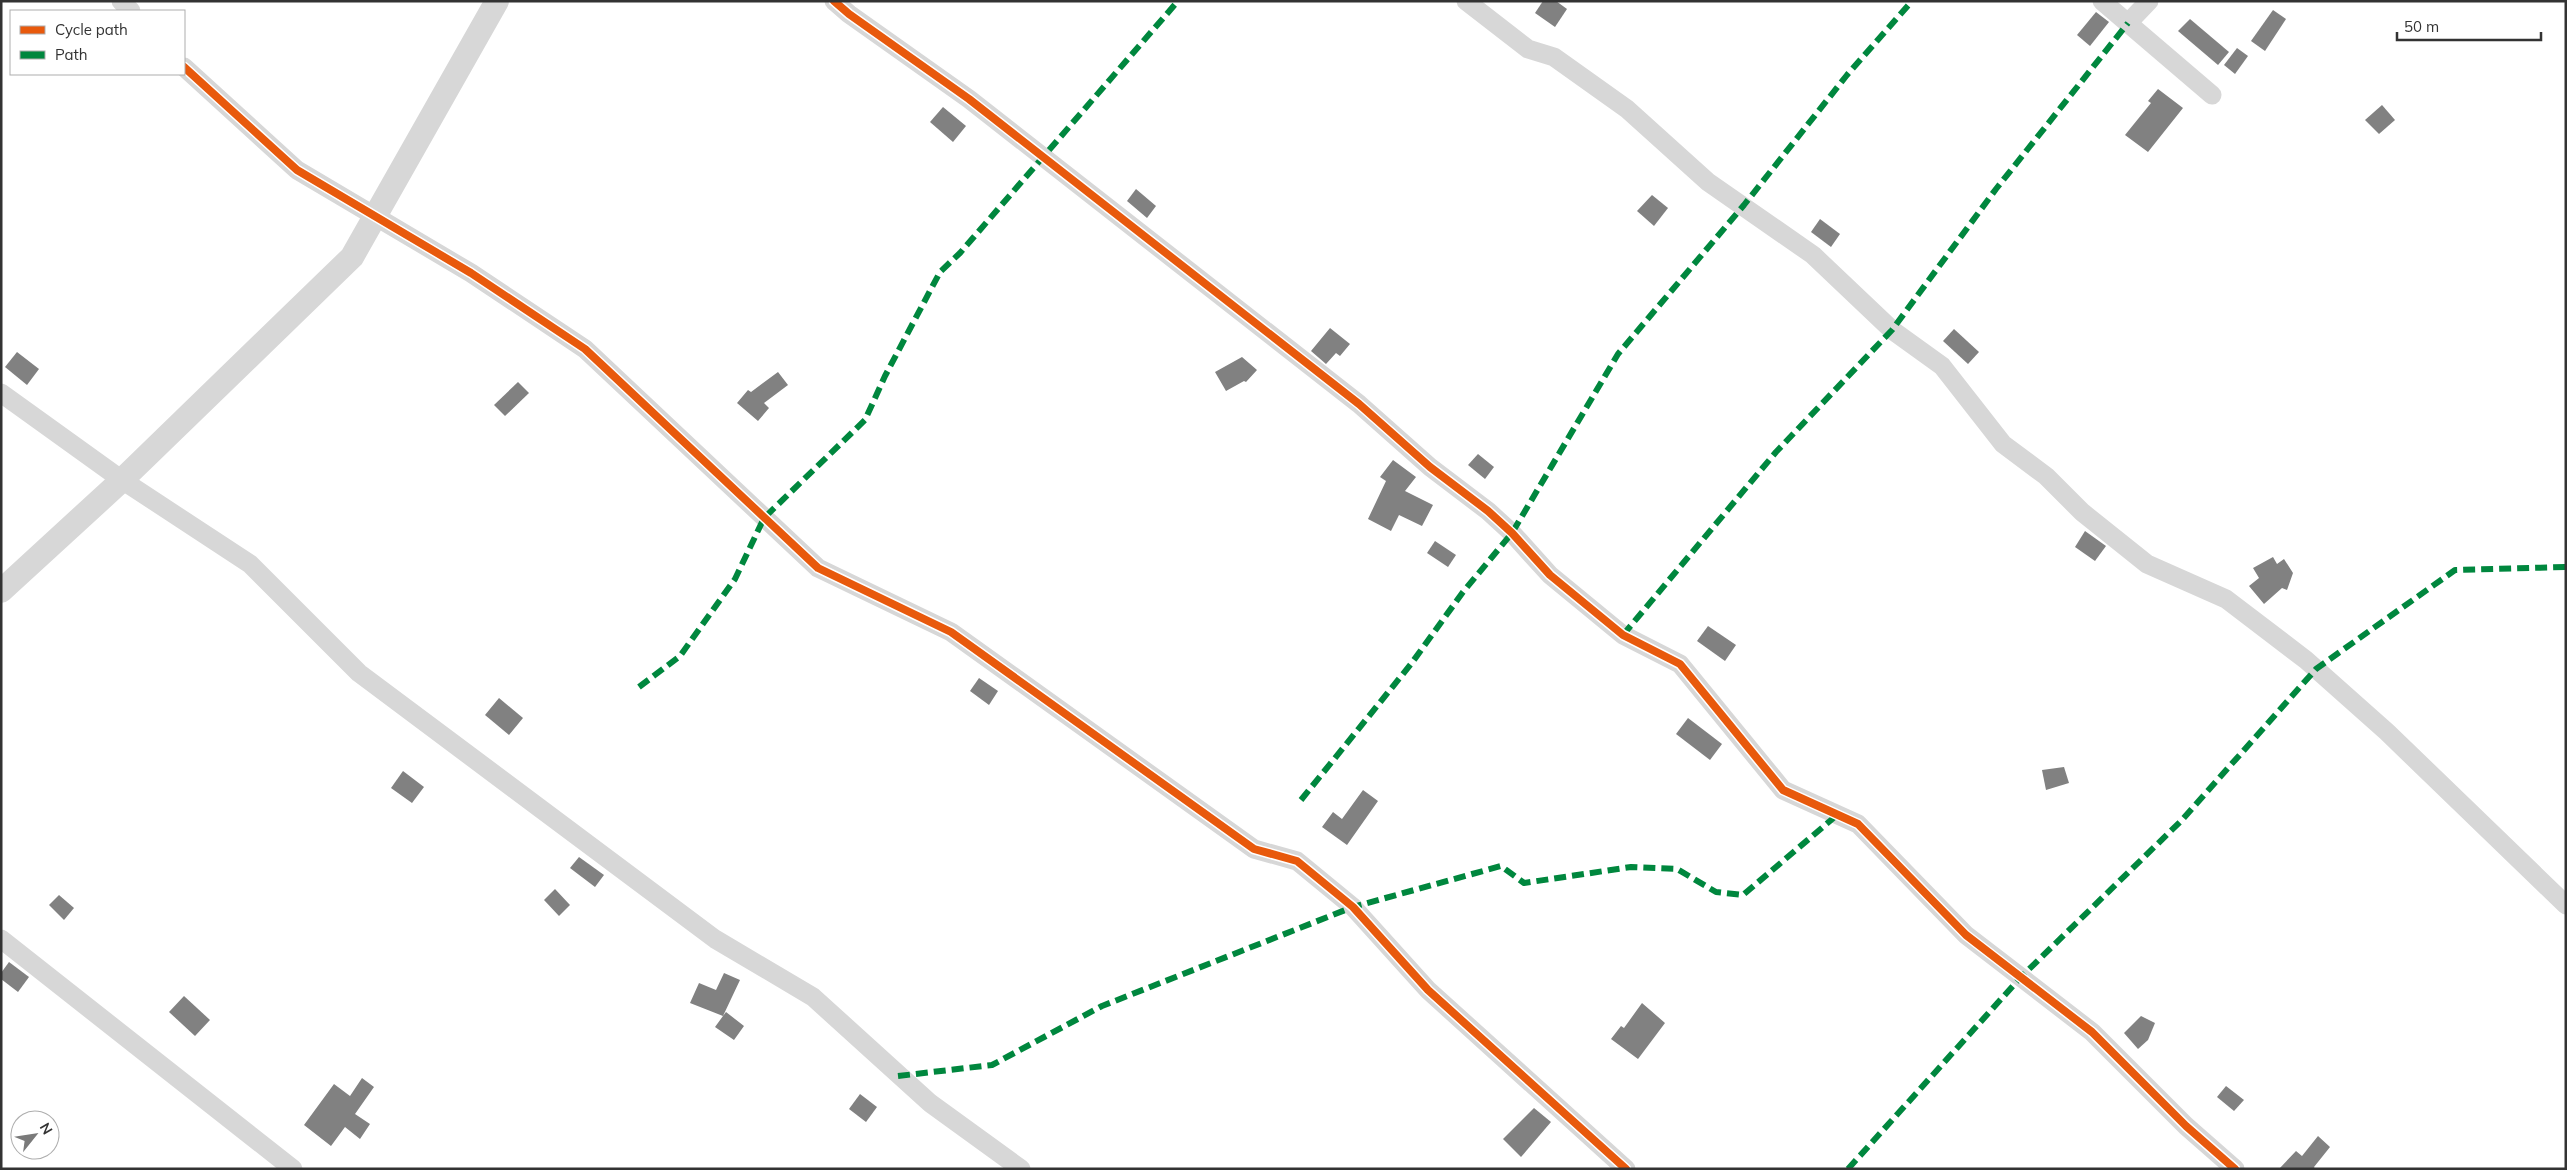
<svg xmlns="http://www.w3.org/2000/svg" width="2567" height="1170" font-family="Mulish,sans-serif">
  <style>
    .building { fill: #818181 }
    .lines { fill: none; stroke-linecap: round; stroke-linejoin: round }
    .minor { stroke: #d7d7d7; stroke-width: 19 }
    .tertiary { stroke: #d7d7d7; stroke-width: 24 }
    .quiet { stroke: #00873e; stroke-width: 6; stroke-dasharray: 12 6; stroke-linecap: butt }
    .cycleway-casing { stroke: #fff; stroke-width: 11 }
    .cycleway { stroke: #e8590c; stroke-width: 8 }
  </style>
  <rect width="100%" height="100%" fill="#fff"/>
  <!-- building -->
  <g class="building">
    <path d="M 1543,1 L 1556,1 L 1567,9 L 1555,27 L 1535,13 Z"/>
    <path d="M 2273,10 L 2286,19 L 2265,51 L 2251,41 Z"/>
    <path d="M 2096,12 L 2109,22 L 2090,46 L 2077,35 Z"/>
    <path d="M 2190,19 L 2229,52 L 2218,65 L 2178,31 Z"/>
    <path d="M 2237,48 L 2248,56 L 2235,74 L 2224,65 Z"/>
    <path d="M 2158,89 L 2183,108 L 2148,152 L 2125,135 L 2151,103 L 2148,101 Z"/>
    <path d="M 2382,105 L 2395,120 L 2379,134 L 2365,120 Z"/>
    <path d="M 943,107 L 966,126 L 953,142 L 930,122 Z"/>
    <path d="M 1136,189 L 1156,206 L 1147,218 L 1127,201 Z"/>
    <path d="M 1652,195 L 1668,208 L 1654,226 L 1637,211 Z"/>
    <path d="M 1820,219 L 1840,234 L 1831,247 L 1811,232 Z"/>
    <path d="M 1330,328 L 1350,344 L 1340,356 L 1336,353 L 1326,364 L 1311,351 Z"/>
    <path d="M 1954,329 L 1979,352 L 1968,364 L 1943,341 Z"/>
    <path d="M 17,352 L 39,369 L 27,385 L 5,367 Z"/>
    <path d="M 1242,357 L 1257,370 L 1246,382 L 1244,381 L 1226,391 L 1215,372 Z"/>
    <path d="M 778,372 L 788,385 L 764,403 L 769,408 L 758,421 L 737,403 L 748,390 L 751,392 Z"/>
    <path d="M 518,382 L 529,393 L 505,416 L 494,405 Z"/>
    <path d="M 1478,454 L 1494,467 L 1485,479 L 1468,465 Z"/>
    <path d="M 1393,460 L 1416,477 L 1405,491 L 1433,505 L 1422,526 L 1399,515 L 1391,531 L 1368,519 L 1386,481 L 1380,477 Z"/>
    <path d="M 2085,531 L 2106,546 L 2095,561 L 2075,547 Z"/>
    <path d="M 1435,541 L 1456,555 L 1448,567 L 1427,553 Z"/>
    <path d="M 2273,557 L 2277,564 L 2284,559 L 2293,573 L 2287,590 L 2282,588 L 2264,604 L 2249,586 L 2259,578 L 2253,568 Z"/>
    <path d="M 1708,626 L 1736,645 L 1725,661 L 1697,641 Z"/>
    <path d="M 979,678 L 998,691 L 989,705 L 970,691 Z"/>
    <path d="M 499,698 L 523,718 L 509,735 L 485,715 Z"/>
    <path d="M 1688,718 L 1722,744 L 1710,760 L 1676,734 Z"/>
    <path d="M 2064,767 L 2069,783 L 2046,790 L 2042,770 Z"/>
    <path d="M 403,771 L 424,787 L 412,803 L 391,788 Z"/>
    <path d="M 1363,790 L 1378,801 L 1347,845 L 1322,827 L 1333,812 L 1342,819 Z"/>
    <path d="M 579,857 L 604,875 L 595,887 L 570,868 Z"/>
    <path d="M 555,889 L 570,905 L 559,916 L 544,900 Z"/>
    <path d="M 59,895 L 74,908 L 64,920 L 49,905 Z"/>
    <path d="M 9,962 L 29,977 L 18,992 L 1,979 L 1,973 Z"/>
    <path d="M 724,973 L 740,980 L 723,1016 L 726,1012 L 744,1026 L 734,1040 L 715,1027 L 723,1016 L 690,1003 L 699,983 L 716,990 Z"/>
    <path d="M 184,996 L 210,1020 L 195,1036 L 169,1012 Z"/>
    <path d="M 1642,1003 L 1665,1023 L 1638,1059 L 1611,1039 L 1621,1026 L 1624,1028 Z"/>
    <path d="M 2141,1016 L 2155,1023 L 2148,1040 L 2138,1049 L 2124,1033 Z"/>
    <path d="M 362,1078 L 374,1087 L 355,1114 L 370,1124 L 360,1139 L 345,1127 L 331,1146 L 304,1125 L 334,1084 L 350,1096 Z"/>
    <path d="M 2226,1086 L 2244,1100 L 2234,1111 L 2217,1097 Z"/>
    <path d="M 860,1094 L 877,1107 L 866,1122 L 849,1109 Z"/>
    <path d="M 1534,1108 L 1551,1122 L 1521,1157 L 1503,1139 Z"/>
    <path d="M 2318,1136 L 2330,1147 L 2314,1167 L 2315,1169 L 2279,1169 L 2296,1151 L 2302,1156 Z"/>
  </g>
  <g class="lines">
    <!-- minor -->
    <g class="minor">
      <path d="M 121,1 L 131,11"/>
      <path d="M 834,1 L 849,14 L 969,99 L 1359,404 L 1430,467 L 1488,511 L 1512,533 L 1550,575 L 1623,635 L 1680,664 L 1783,790 L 1858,824 L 1966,935 L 2092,1032 L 2186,1126 L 2235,1169"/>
      <path d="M 1466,1 L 1528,49 L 1554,57 L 1627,109 L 1708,182 L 1813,255 L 1892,330 L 1942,366 L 2003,444 L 2046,476 L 2082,512 L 2147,564 L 2226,599 L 2306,660 L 2387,732 L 2566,905"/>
      <path d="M 2102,1 L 2212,95"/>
      <path d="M 2128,23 L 2149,1"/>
      <path d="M 184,67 L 297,170 L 471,273 L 585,349 L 818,568 L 951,632 L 1254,849 L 1297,861 L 1353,907 L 1428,990 L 1626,1169"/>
      <path d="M 1,393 L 122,480 L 250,564 L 359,673 L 715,939 L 813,997 L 930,1103 L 1021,1169"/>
      <path d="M 1,939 L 293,1169"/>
    </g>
    <!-- tertiary -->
    <path class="tertiary" d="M 1,591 L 122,480 L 352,257 L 497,1"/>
    <!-- quiet -->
    <g class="quiet">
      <path d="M 1623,635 L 1776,452 L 1892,330 L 1996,189 L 2128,23"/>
      <path d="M 639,687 L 680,656 L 735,579 L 764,518 L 865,420 L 885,376 L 940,272 L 960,253 L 1178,1"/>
      <path d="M 1301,800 L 1411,664 L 1463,592 L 1512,533 L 1618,354 L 1744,205 L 1847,75 L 1912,1"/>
      <path d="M 898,1076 L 992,1065 L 1102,1006 L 1353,907 L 1501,866 L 1524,883 L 1631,867 L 1677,869 L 1716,892 L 1743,895 L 1837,815"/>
      <path d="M 1848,1169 L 2021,977 L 2181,821 L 2316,669 L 2455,570 L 2566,567"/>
    </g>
    <defs>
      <g id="cycleway">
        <path d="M 834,1 L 849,14 L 969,99 L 1359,404 L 1430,467 L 1488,511 L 1512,533 L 1550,575 L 1623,635 L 1680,664 L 1783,790 L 1858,824 L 1966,935 L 2092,1032 L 2186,1126 L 2235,1169"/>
        <path d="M 184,67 L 297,170 L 471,273 L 585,349 L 818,568 L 951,632 L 1254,849 L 1297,861 L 1353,907 L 1428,990 L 1626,1169"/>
      </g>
    </defs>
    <!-- cycleway casing -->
    <use href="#cycleway" class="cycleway-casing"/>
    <!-- cycleway -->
    <use href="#cycleway" class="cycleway"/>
  </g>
  <!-- border -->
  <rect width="2567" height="1170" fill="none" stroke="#333333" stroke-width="5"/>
  <!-- legend -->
  <rect x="10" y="10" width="175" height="65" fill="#ffffff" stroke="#adadad"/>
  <rect x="20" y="26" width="25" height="8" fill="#e8590c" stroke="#adadad"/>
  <text x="55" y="35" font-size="15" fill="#333333">Cycle path</text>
  <rect x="20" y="51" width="25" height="8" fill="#00873e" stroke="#adadad"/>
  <text x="55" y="60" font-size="15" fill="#333333">Path</text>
  <!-- north arrow -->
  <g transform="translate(35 1135) rotate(60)"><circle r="24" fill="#ffffff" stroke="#adadad"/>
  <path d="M0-4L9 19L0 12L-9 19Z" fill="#7a7a7a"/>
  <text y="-8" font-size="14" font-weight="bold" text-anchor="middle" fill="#333333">N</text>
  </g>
  <!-- scale -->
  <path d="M2397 32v8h144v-8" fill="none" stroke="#333333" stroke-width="2.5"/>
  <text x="2404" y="32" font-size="15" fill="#333333" stroke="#ffffff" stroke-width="4" paint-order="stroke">50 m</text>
</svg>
